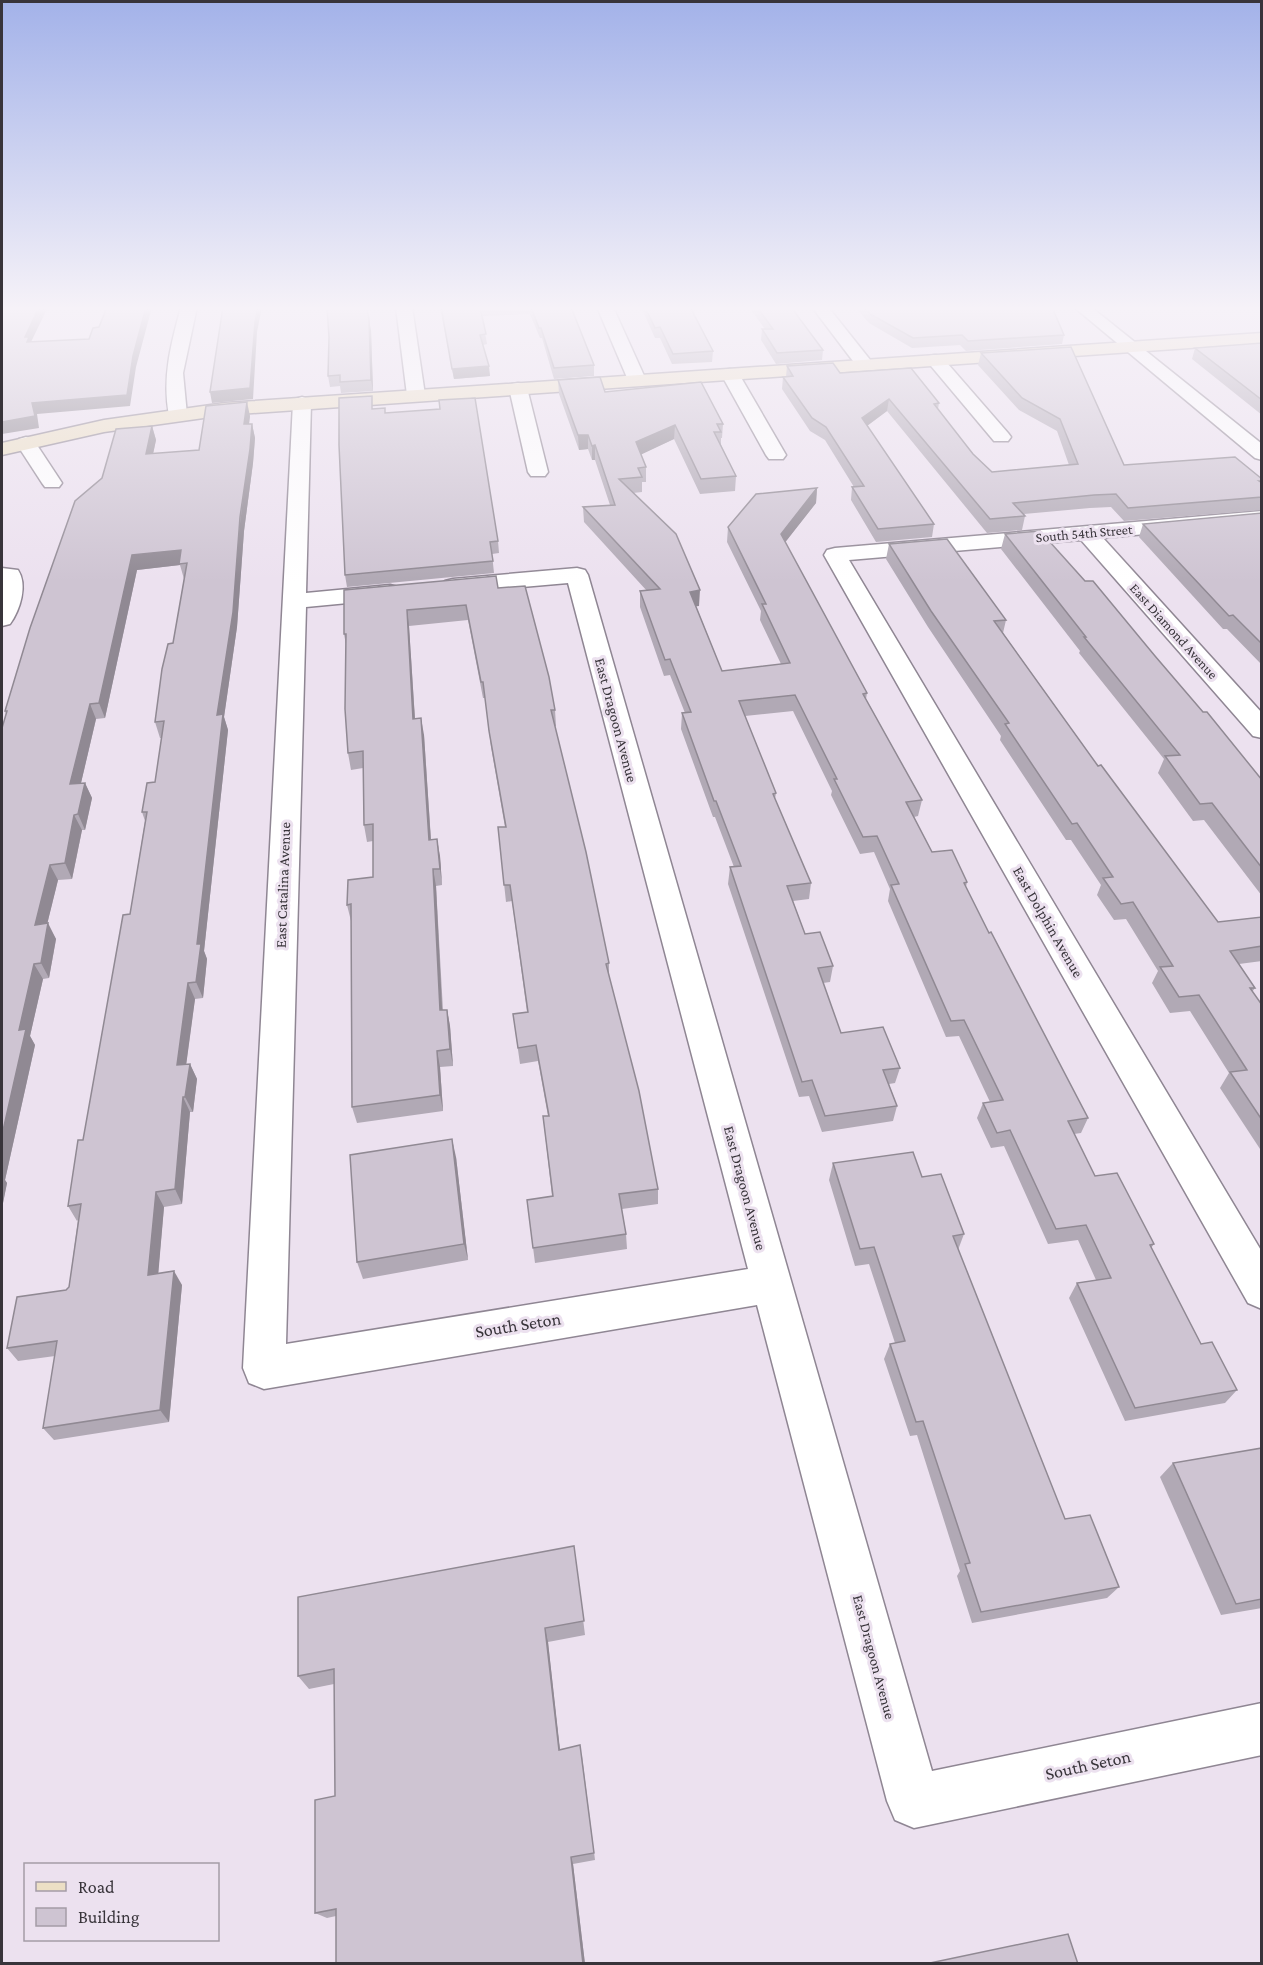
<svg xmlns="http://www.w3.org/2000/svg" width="1263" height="1965" font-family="'Crimson Pro',serif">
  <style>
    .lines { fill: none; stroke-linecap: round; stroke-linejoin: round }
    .street-casing { stroke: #8f8693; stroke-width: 3 }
    .secondary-casing { stroke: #8f8693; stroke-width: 3 }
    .street { fill: #fff; fill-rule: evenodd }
    .secondary { fill: #ecdfc5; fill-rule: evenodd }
    .wall { fill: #b1a9b5 }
    .shaded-wall { fill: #908993 }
    .building { fill: #cec4d2; stroke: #908993; stroke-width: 1.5 }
    .labels { text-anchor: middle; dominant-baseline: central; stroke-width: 6; stroke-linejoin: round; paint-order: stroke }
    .far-street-label { font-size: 14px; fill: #38343a; stroke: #ece1ef }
    .street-label { font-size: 15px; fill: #38343a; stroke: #ece1ef }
    .near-street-label { font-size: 18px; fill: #38343a; stroke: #ece1ef }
  </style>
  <rect width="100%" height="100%" fill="#ece1ef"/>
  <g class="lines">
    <defs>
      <g id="street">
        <path d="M 181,307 L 197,307 L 183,373 L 187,415 L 185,419 L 171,419 L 169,415 C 162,377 171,344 181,307 Z"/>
        <path d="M 396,307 L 412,307 L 425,395 L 422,399 L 410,399 L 407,395 Z"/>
        <path d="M 597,307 L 613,307 L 646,380 L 643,384 L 631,384 L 628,380 Z"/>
        <path d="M 812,307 L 828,307 L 871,361 L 874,365 L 871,369 L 859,369 Z"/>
        <path d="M 1074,307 L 1091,307 L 1262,444 L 1262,460 L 1255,458 Z"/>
        <path d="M 935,355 L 941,356 L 1008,433 L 1011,437 L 1008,441 L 994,441 L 926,360 L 929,356 Z"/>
        <path d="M 730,369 L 736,370 L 739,374 L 786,455 L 783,459 L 769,459 L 766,455 L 721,374 L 724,370 Z"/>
        <path d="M 518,383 L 524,384 L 527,388 L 548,472 L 545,476 L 531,476 L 528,472 L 509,388 L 512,384 Z"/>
        <path d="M 302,397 L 309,399 L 311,403 L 306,593 L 390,585 L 398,587 L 402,592 L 398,597 L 390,599 L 306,607 L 286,1344 L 748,1269 L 568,583 L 453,593 L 445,591 L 441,586 L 445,581 L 453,579 L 577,568 L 585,570 L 588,575 L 932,1771 L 1262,1703 L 1262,1755 L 914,1828 L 895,1820 L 887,1801 L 757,1305 L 264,1389 L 249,1383 L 243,1368 L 293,403 L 295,399 Z"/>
        <path d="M 26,437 L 33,439 L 62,483 L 59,487 L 45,487 L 42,483 L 16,443 L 19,439 Z"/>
        <path d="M 1262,511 L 1262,523 L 1103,538 L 1262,713 L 1262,738 L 1253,736 L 1081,540 L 849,560 L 1262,1252 L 1262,1309 L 1248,1303 L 824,555 L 827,550 L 835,548 Z"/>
        <path d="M 2,568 L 18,570 C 28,585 20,610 10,624 L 2,626 Z"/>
      </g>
      <path id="secondary" d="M 1262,333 L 1262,343 L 225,415 L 104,432 L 2,455 L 2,443 L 104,420 L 225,403 Z"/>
    </defs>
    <!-- street casing -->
    <use href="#street" class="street-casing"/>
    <!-- secondary casing -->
    <use href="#secondary" class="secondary-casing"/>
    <!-- street -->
    <use href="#street" class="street"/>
    <!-- secondary -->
    <use href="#secondary" class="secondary"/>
  </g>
  <!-- wall -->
  <g class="wall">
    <path d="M 440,307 L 571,307 L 594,365 L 594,376 L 554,379 L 542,338 L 540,338 L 530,314 L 482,316 L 487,344 L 483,345 L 490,376 L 454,379 Z"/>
    <path d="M 641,307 L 695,307 L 695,311 L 693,311 L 713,351 L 712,362 L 672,364 L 660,338 L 655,338 Z"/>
    <path d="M 749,307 L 791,307 L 823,350 L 822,360 L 776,364 L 761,340 L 762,329 L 765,329 Z"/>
    <path d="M 855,307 L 1052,307 L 1064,335 L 1062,344 L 966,351 L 960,345 L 912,348 L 869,323 Z"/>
    <path d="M 371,330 L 373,391 L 341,393 L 340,386 L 330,387 L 328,376 Z"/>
    <path d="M 1262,343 L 1262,415 L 1192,359 L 1195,348 Z"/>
    <path d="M 981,353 L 1124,465 L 1262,479 L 1262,510 L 1124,521 L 1111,507 L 1090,508 L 1024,514 L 1025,516 L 1022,530 L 987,533 L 887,411 L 867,426 L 934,524 L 932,537 L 876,542 L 851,500 L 852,487 L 854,487 L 825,440 L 810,431 L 782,389 L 783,377 L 786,377 L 787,366 L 840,373 L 939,403 L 938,409 L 973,454 L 992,472 L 1069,465 L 1057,431 L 1019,410 L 978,365 Z"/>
    <path d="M 558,380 L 723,424 L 722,438 L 721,438 L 721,445 L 736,476 L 735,491 L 700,494 L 674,439 L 641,454 L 646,467 L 646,482 L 642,482 L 642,492 L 633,493 L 699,606 L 696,606 L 722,671 L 781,664 L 760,620 L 761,611 L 727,542 L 728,527 L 817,488 L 816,503 L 785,542 L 867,693 L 866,699 L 922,800 L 918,816 L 914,817 L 932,852 L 967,882 L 966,887 L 989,933 L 1088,1118 L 1081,1133 L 1074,1134 L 1095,1176 L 1154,1244 L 1151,1248 L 1201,1344 L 1237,1390 L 1225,1403 L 1125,1421 L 1069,1298 L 1077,1283 L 1096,1280 L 1078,1240 L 1048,1244 L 1004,1146 L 991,1148 L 977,1118 L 983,1103 L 990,1102 L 959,1036 L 946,1037 L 888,901 L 890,889 L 874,852 L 860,854 L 831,795 L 832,791 L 793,711 L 745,716 L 776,793 L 775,799 L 811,883 L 809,899 L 793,901 L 805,934 L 833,966 L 830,982 L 823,983 L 841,1033 L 900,1068 L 895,1083 L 889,1084 L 897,1106 L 893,1121 L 822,1132 L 809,1096 L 799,1097 L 728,884 L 730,867 L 734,867 L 715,817 L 713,817 L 681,729 L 682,713 L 685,713 L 670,675 L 664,676 L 640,607 L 640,591 L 647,591 L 584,522 L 583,507 L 610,505 L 595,460 L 592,460 L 588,449 L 579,450 L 559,394 Z"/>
    <path d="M 385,408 L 385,412 L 498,541 L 499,553 L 492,554 L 494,573 L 347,587 L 345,575 L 373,409 Z"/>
    <path d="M 250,416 L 249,424 L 252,424 L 255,438 L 253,463 L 244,531 L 237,627 L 224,717 L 228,730 L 204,951 L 207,959 L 203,998 L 195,999 L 186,1064 L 190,1064 L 197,1079 L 193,1112 L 190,1112 L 182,1204 L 164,1207 L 158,1273 L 182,1285 L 169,1422 L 54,1440 L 43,1428 L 55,1356 L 18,1361 L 7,1348 L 69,1287 L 78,1220 L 77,1221 L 68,1206 L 83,1140 L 130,914 L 145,821 L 142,812 L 155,782 L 162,738 L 160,738 L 155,722 L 173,643 L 184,579 L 180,565 L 137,570 L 105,718 L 96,719 L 81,783 L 85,783 L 92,798 L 85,830 L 82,830 L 72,879 L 58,880 L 47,924 L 56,939 L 49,978 L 43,979 L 30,1036 L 35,1045 L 5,1180 L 7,1183 L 2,1208 L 2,728 L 6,714 L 5,711 L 102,478 L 152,426 L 156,440 L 153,454 L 199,450 Z"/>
    <path d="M 1262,513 L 1262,665 L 1227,629 L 1223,629 L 1139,537 L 1143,524 Z"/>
    <path d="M 1005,534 L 1085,581 L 1155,656 L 1262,780 L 1262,896 L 1204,820 L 1193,821 L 1158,773 L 1164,759 L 1079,653 L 1080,651 L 1001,549 Z"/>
    <path d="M 889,544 L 1006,620 L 1003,633 L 1098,766 L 1218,922 L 1262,917 L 1262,961 L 1239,964 L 1255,988 L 1252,992 L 1262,1005 L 1262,1152 L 1220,1088 L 1229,1073 L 1190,1011 L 1170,1013 L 1152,983 L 1158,971 L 1126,919 L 1114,920 L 1097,895 L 1101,885 L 1071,840 L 1066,840 L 1000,740 L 1001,736 L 928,627 L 886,559 Z"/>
    <path d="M 498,588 L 555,710 L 556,726 L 555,726 L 609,963 L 609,975 L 658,1189 L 658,1204 L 622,1209 L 626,1234 L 627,1249 L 535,1263 L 527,1200 L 552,1196 L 543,1116 L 548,1116 L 538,1061 L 520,1064 L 513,1014 L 527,1012 L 512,901 L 506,902 L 498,827 L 505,827 L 491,747 L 485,698 L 483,698 L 468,620 L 409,626 L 415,719 L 424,735 L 431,840 L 440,856 L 442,885 L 436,886 L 443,1010 L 447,1010 L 450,1026 L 453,1066 L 440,1067 L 443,1111 L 357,1123 L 352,1107 L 351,921 L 347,905 L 373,877 L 373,841 L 367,842 L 364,825 L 363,768 L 351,770 L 348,753 L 346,645 L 344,634 L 344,590 Z"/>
    <path d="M 456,1157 L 468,1260 L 363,1279 L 357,1262 Z"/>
    <path d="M 833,1163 L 922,1177 L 964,1234 L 958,1250 L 1065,1519 L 1119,1587 L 1107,1598 L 972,1623 L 957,1576 L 960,1571 L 917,1435 L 910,1436 L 884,1359 L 890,1344 L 895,1343 L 869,1264 L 855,1266 L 829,1180 Z"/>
    <path d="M 1262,1448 L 1262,1608 L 1221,1615 L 1160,1477 L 1173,1463 Z"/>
    <path d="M 574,1546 L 585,1635 L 548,1642 L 560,1749 L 582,1756 L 595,1860 L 573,1864 L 585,1964 L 336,1964 L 336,1916 L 327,1918 L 315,1913 L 335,1796 L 334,1684 L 309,1689 L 298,1676 Z"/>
  </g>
  <!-- shaded-wall -->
  <g class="shaded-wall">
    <path d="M 39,307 L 48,307 L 31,342 L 31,353 L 25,337 Z"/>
    <path d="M 146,307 L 152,307 L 136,367 L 130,406 L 37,414 L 39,428 L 2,434 L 2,422 L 32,403 L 133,356 Z"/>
    <path d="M 258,307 L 262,307 L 257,332 L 253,399 L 212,403 L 210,392 L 255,322 Z"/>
    <path d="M 369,320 L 371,330 L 373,391 L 371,380 Z"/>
    <path d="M 489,366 L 490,376 L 454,379 L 452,369 Z"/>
    <path d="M 889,399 L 887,411 L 860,431 L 862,418 Z"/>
    <path d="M 247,402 L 250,416 L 247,438 L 244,424 Z"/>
    <path d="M 252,424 L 255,438 L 253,463 L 244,531 L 237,627 L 224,717 L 228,730 L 204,951 L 207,959 L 203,998 L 196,982 L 197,944 L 217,715 Z"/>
    <path d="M 675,425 L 674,439 L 636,457 L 636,442 Z"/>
    <path d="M 152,426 L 156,440 L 150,468 L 146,454 Z"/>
    <path d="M 578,435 L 588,435 L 588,449 L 579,450 Z"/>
    <path d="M 595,445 L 595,460 L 592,460 L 592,446 Z"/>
    <path d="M 817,488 L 816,503 L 780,549 L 781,534 Z"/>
    <path d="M 181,550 L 180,565 L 137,570 L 105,718 L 99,703 L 132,555 Z"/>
    <path d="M 700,590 L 699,606 L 689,607 L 690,592 Z"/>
    <path d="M 407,610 L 409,626 L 416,736 L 413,719 Z"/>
    <path d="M 90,704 L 96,719 L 77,800 L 70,784 Z"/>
    <path d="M 421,718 L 424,735 L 432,857 L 429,840 Z"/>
    <path d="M 85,783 L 92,798 L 85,830 L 78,814 Z"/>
    <path d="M 74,815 L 82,830 L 72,879 L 65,863 Z"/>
    <path d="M 437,839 L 440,856 L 442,885 L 440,869 Z"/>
    <path d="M 50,865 L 58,880 L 43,941 L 35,925 Z"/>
    <path d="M 433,869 L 436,886 L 443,1027 L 440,1010 Z"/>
    <path d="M 48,923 L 56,939 L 49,978 L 41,963 Z"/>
    <path d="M 34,964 L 43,979 L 30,1036 L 35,1045 L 5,1180 L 7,1183 L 2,1208 L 2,1135 L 19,1030 Z"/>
    <path d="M 188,983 L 195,999 L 184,1081 L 177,1065 Z"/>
    <path d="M 447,1010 L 450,1026 L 453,1066 L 450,1049 Z"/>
    <path d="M 437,1051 L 440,1067 L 443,1111 L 440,1095 Z"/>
    <path d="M 190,1064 L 197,1079 L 193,1112 L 185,1097 Z"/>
    <path d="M 183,1097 L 190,1112 L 182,1204 L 175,1189 Z"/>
    <path d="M 452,1139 L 456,1157 L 468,1260 L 464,1244 Z"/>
    <path d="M 156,1192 L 164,1207 L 157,1289 L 148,1275 Z"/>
    <path d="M 174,1271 L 182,1285 L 169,1422 L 160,1410 Z"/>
    <path d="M 545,1628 L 548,1642 L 561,1760 L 559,1750 Z"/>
    <path d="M 571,1857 L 573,1864 L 585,1964 L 583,1964 Z"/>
  </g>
  <!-- building -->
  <g class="building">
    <path d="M 3,307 L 39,307 L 25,337 L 29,337 L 27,342 L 89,339 L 93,328 L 99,327 L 107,307 L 146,307 L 133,356 L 127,395 L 32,403 L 35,416 L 2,422 L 2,309 Z"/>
    <path d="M 223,307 L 258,307 L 255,322 L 250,388 L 210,392 Z"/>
    <path d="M 327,307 L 367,307 L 369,320 L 371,380 L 340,382 L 340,375 L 328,376 L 329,337 Z"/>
    <path d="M 441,307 L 480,307 L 486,334 L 480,335 L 489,366 L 452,369 Z"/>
    <path d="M 531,307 L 571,307 L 594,365 L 554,368 L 541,328 L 539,328 Z"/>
    <path d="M 645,307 L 690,307 L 713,351 L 673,354 L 660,327 L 655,328 Z"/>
    <path d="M 757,307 L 791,307 L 823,350 L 777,353 L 762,329 L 773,329 Z"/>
    <path d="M 864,307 L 1052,307 L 1064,335 L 968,341 L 962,335 L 913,338 L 870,314 Z"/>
    <path d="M 1262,343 L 1262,400 L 1195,348 Z"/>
    <path d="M 1071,347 L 1124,465 L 1235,457 L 1262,479 L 1262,481 L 1259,481 L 1262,483 L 1262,497 L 1128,508 L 1116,494 L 1094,495 L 1013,503 L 1025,516 L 990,519 L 889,399 L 862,418 L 934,524 L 878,529 L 852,487 L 864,486 L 826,427 L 812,418 L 783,377 L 793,376 L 787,366 L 833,363 L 840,373 L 911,368 L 939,403 L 934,404 L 973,454 L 992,472 L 1078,464 L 1060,419 L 1022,398 L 981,353 Z"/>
    <path d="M 600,377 L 605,392 L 701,382 L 723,424 L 717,424 L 721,432 L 714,432 L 736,476 L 701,479 L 675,425 L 636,442 L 646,467 L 638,468 L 642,477 L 619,479 L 676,534 L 700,590 L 690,592 L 722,671 L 790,663 L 762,604 L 766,604 L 728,527 L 756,494 L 817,488 L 781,534 L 867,693 L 863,694 L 922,800 L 906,802 L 932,852 L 952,850 L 967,882 L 964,883 L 989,933 L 991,932 L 1088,1118 L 1068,1121 L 1095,1176 L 1117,1173 L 1154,1244 L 1150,1245 L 1201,1344 L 1212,1342 L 1237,1390 L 1135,1408 L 1077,1283 L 1111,1278 L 1086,1225 L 1056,1229 L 1010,1130 L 997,1133 L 983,1103 L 1003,1100 L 964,1020 L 951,1021 L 891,885 L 899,884 L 877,836 L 863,837 L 834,779 L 837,779 L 795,695 L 739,701 L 776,793 L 773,794 L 811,883 L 787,886 L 805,934 L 820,932 L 833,966 L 818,968 L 841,1033 L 883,1027 L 900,1068 L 883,1070 L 897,1106 L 825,1116 L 812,1080 L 802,1082 L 730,867 L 741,866 L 716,801 L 714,801 L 682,713 L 691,712 L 670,659 L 665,660 L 640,591 L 660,589 L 583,507 L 615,505 L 595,445 L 592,446 L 588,435 L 578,435 L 558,380 Z"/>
    <path d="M 372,396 L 372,409 L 385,408 L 385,413 L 440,409 L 439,400 L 475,398 L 498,541 L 490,542 L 493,561 L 345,575 L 339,445 L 339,398 Z"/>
    <path d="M 247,402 L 244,424 L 252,424 L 250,449 L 240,517 L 233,612 L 217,715 L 223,714 L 197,944 L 201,944 L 196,982 L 188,983 L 177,1065 L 190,1064 L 185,1097 L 183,1097 L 175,1189 L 156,1192 L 148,1275 L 174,1271 L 160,1410 L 43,1428 L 57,1341 L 7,1348 L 17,1297 L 66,1290 L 69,1287 L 81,1204 L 68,1206 L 78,1140 L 83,1140 L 123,915 L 130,914 L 147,812 L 142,812 L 147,783 L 155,782 L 164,721 L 155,722 L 162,669 L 168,644 L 173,643 L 187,563 L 179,564 L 181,550 L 132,555 L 99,703 L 90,704 L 70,784 L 85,783 L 78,814 L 74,815 L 65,863 L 50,865 L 35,925 L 48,923 L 41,963 L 34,964 L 19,1030 L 26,1029 L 2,1135 L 2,728 L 7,711 L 5,711 L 30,628 L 75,501 L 102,478 L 116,429 L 152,426 L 146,454 L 199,450 L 206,406 Z"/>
    <path d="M 1262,513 L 1262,644 L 1233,615 L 1229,616 L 1143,524 Z"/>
    <path d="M 1040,531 L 1085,581 L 1093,581 L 1155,656 L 1203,712 L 1207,712 L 1262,780 L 1262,868 L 1212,803 L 1200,804 L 1165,756 L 1180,755 L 1084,637 L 1086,637 L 1005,534 Z"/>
    <path d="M 947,539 L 1006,620 L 994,621 L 1098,766 L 1101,765 L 1218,922 L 1262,917 L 1262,946 L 1230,951 L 1255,988 L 1250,988 L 1262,1005 L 1262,1120 L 1230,1072 L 1247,1070 L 1199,995 L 1179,997 L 1160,967 L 1173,966 L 1133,902 L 1121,904 L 1103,878 L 1113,877 L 1077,823 L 1072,824 L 1005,724 L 1009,723 L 931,611 L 889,544 Z"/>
    <path d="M 496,576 L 498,588 L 525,586 L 549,677 L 555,710 L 551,710 L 586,852 L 609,963 L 606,964 L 639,1091 L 658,1189 L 619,1194 L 626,1234 L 533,1248 L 527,1200 L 553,1196 L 543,1116 L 549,1116 L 536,1045 L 518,1048 L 513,1014 L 528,1012 L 510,885 L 504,885 L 498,827 L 506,827 L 489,731 L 483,682 L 481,682 L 466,605 L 407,610 L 413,719 L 421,718 L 429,840 L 437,839 L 440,869 L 433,869 L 440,1010 L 447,1010 L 450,1049 L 437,1051 L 440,1095 L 352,1107 L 351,904 L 347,905 L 348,880 L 373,877 L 373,824 L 364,825 L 363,751 L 348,753 L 345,709 L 346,634 L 344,634 L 344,590 Z"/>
    <path d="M 452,1139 L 464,1244 L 357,1262 L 350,1155 Z"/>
    <path d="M 913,1152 L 922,1177 L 941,1174 L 964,1234 L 953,1236 L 1065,1519 L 1090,1515 L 1119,1587 L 981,1612 L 965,1564 L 970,1563 L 923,1421 L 916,1422 L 890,1344 L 905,1341 L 874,1247 L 860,1249 L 833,1163 Z"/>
    <path d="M 1262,1448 L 1262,1599 L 1236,1604 L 1173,1463 Z"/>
    <path d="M 574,1546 L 584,1621 L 545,1628 L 559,1750 L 580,1745 L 594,1853 L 571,1857 L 583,1964 L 336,1964 L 336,1909 L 315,1913 L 315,1800 L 335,1796 L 334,1669 L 298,1676 L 298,1597 Z"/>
    <path d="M 1068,1934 L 1078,1964 L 930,1963 Z"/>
  </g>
  <!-- sky -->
  <linearGradient id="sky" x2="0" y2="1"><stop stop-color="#a3b2e9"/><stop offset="0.53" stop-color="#f6f2f8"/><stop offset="1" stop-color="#f6f2f8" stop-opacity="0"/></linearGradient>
  <rect width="1263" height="582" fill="url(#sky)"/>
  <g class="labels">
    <!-- far-street labels -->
    <g class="far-street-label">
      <text transform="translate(1084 533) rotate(-5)">South 54th Street</text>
      <text transform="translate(1174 631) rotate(48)">East Diamond Avenue</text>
    </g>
    <!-- street labels -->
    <g class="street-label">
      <text transform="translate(616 720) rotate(75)">East Dragoon Avenue</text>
      <text transform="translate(283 885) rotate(-88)">East Catalina Avenue</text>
      <text transform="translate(1048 922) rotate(60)">East Dolphin Avenue</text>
      <text transform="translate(745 1188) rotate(75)">East Dragoon Avenue</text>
      <text transform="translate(874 1657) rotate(75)">East Dragoon Avenue</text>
    </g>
    <!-- near-street labels -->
    <g class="near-street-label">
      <text transform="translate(518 1325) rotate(-9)">South Seton</text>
      <text transform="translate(1088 1765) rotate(-12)">South Seton</text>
    </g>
  </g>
  <!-- border -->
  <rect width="1263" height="1965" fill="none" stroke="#38343a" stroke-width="6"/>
  <!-- legend -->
  <rect x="24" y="1863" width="195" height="78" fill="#ece1ef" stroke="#a49ca7" stroke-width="1.5"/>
  <rect x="36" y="1882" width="30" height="9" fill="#ecdfc5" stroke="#a49ca7" stroke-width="1.5"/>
  <text x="78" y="1893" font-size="18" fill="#38343a">Road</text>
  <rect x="36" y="1908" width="30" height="18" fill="#cec4d2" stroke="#a49ca7" stroke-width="1.5"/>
  <text x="78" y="1923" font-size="18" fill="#38343a">Building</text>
</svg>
